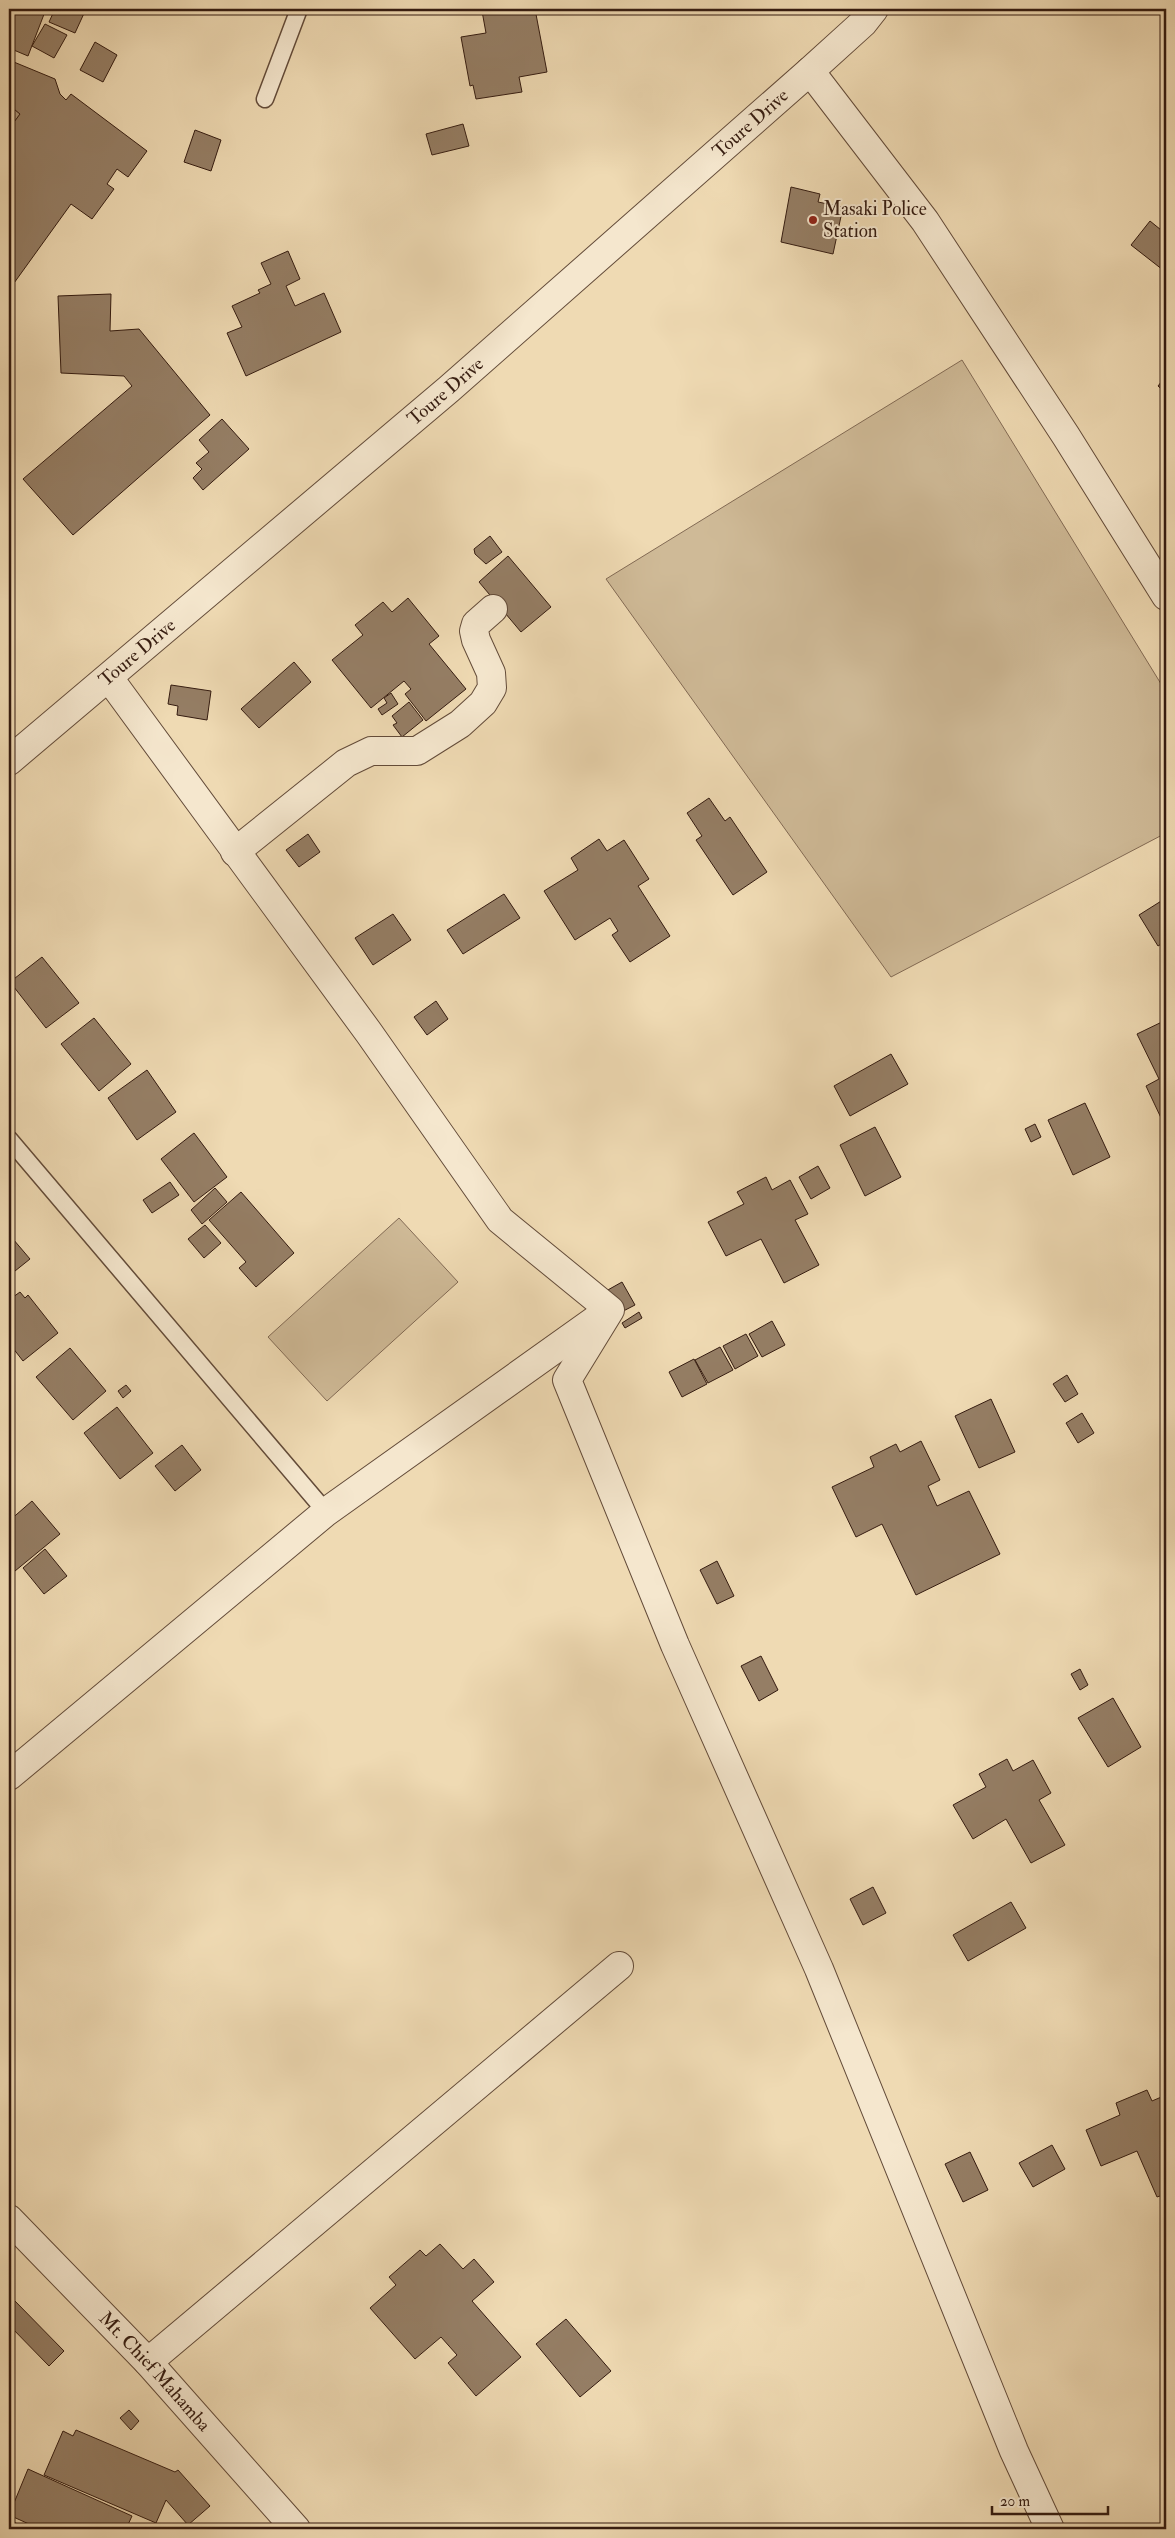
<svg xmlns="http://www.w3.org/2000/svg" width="1175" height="2538" font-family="'IM FELL Double Pica',serif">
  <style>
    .green { fill: #cfba97; stroke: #826a54 }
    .water { fill: #af997c; stroke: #7e6751 }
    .building { fill: #957e65; stroke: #341b10 }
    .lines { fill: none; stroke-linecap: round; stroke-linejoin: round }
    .service-casing { stroke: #634b39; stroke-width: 19 }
    .minor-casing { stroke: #634b39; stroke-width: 30 }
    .tertiary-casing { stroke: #634b39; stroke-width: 30 }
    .service { stroke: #f5e7ce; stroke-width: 16 }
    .minor { stroke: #f5e7ce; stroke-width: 28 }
    .tertiary { stroke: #f5e7ce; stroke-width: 28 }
    .poi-dot { fill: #8f2418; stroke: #f5e7ce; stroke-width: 2 }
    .labels { text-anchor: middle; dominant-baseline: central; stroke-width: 4; stroke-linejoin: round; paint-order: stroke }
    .street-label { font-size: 19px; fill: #341b10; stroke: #f5e7ce }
    .poi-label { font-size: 19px; fill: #341b10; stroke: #f5e7ce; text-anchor: start }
  </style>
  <rect width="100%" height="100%" fill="#efdab3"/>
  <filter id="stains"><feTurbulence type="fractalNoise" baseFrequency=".004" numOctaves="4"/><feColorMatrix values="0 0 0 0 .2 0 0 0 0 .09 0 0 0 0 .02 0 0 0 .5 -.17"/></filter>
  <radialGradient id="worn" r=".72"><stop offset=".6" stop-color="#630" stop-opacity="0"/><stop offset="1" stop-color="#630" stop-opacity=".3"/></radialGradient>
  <!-- green -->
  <g class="green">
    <path d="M 962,360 L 1166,692 L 1166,833 L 891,977 L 606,579 Z"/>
    <path d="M 399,1218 L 458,1282 L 327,1401 L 268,1337 Z"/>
  </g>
  <!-- water -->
  <path class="water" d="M 9,105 L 20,114 L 9,129 Z"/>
  <!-- building -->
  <g class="building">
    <path d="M 9,9 L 46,9 L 28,56 L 9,48 Z"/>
    <path d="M 55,9 L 86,9 L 75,33 L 49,22 Z"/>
    <path d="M 492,9 L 535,9 L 547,72 L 519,77 L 522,92 L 476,99 L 473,85 L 470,86 L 461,37 L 486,33 L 482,11 Z"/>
    <path d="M 45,24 L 67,35 L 54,58 L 32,46 Z"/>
    <path d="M 95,42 L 117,55 L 103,82 L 80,70 Z"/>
    <path d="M 9,60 L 55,79 L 60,94 L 66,100 L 71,94 L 147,151 L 128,177 L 117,169 L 107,184 L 114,189 L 92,219 L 71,204 L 9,290 L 9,129 L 20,114 L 9,105 Z"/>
    <path d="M 463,124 L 469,146 L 432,155 L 426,134 Z"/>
    <path d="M 195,130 L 221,140 L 211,171 L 184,162 Z"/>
    <path d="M 791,187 L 820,194 L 818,202 L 843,207 L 833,254 L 781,242 Z"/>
    <path d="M 1150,221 L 1166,234 L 1166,266 L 1163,270 L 1131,245 Z"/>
    <path d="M 288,251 L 300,279 L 286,286 L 295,306 L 324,293 L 341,332 L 246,376 L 227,333 L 242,327 L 232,306 L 260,293 L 258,290 L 271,284 L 261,263 Z"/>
    <path d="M 111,294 L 110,331 L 139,329 L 210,415 L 73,535 L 23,479 L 132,386 L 124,376 L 61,373 L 58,296 Z"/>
    <path d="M 1166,376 L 1166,393 L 1158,386 Z"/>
    <path d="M 222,419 L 249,449 L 203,490 L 193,478 L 202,469 L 196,463 L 209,452 L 199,440 Z"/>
    <path d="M 490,536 L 502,552 L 486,564 L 475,554 L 474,549 Z"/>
    <path d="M 508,556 L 551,607 L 521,632 L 479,582 Z"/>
    <path d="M 408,598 L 439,636 L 429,644 L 466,689 L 426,721 L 405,694 L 411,689 L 404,681 L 371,708 L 332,660 L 363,635 L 355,625 L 383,602 L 392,612 Z"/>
    <path d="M 294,662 L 311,682 L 259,728 L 241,709 Z"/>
    <path d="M 171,685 L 211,691 L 207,720 L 177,715 L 178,706 L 168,704 Z"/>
    <path d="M 391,693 L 398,704 L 382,715 L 378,709 L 387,703 L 384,698 Z"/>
    <path d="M 409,702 L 423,720 L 402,737 L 393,725 L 397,723 L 392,716 Z"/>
    <path d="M 709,798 L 725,821 L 730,817 L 767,872 L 733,895 L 696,840 L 702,836 L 687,813 Z"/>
    <path d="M 308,834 L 320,852 L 299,867 L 286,850 Z"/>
    <path d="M 599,839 L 607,851 L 624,840 L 649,879 L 638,886 L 670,936 L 630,962 L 612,935 L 618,931 L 610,918 L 575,940 L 544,891 L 578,870 L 571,858 Z"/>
    <path d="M 504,894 L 520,918 L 463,954 L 447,930 Z"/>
    <path d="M 1166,898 L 1166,941 L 1158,946 L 1139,915 Z"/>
    <path d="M 393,914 L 411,940 L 373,965 L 355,938 Z"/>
    <path d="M 42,957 L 79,1003 L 46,1028 L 10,982 Z"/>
    <path d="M 436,1001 L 448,1019 L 427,1035 L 414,1017 Z"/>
    <path d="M 94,1018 L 131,1064 L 99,1091 L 61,1044 Z"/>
    <path d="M 1166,1020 L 1166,1118 L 1162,1120 L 1146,1086 L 1159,1079 L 1137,1034 Z"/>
    <path d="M 891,1054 L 908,1084 L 850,1116 L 834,1086 Z"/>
    <path d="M 147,1070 L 176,1112 L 137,1140 L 108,1098 Z"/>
    <path d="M 1085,1103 L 1110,1157 L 1073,1175 L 1048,1120 Z"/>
    <path d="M 1035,1124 L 1041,1137 L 1031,1142 L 1025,1129 Z"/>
    <path d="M 875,1127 L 901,1177 L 865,1196 L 840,1145 Z"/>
    <path d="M 194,1133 L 227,1177 L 194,1202 L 161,1159 Z"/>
    <path d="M 818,1166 L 830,1188 L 811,1199 L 799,1177 Z"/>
    <path d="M 766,1177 L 772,1190 L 790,1180 L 808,1214 L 795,1220 L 819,1265 L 784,1283 L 761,1239 L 726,1256 L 708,1222 L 744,1204 L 737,1192 Z"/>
    <path d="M 170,1182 L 179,1195 L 152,1213 L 143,1200 Z"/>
    <path d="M 215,1188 L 227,1202 L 202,1224 L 191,1210 Z"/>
    <path d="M 241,1192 L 294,1253 L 256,1287 L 239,1268 L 246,1262 L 209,1220 Z"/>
    <path d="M 205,1225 L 221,1243 L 204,1258 L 188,1239 Z"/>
    <path d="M 13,1239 L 30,1259 L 15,1271 L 9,1265 L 9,1243 Z"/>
    <path d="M 622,1282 L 635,1305 L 602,1322 L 590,1300 Z"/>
    <path d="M 20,1292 L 25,1298 L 28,1295 L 58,1333 L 23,1361 L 9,1343 L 9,1300 Z"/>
    <path d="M 639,1312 L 642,1318 L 625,1328 L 622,1323 Z"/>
    <path d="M 772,1321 L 785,1345 L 762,1357 L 749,1334 Z"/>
    <path d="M 746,1334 L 758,1356 L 735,1369 L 723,1346 Z"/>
    <path d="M 720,1347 L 733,1370 L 708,1383 L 695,1360 Z"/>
    <path d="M 70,1348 L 106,1391 L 73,1420 L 36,1377 Z"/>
    <path d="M 694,1359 L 707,1384 L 682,1397 L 669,1372 Z"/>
    <path d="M 1067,1375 L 1078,1394 L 1065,1402 L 1053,1384 Z"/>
    <path d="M 126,1385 L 131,1391 L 123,1398 L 118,1391 Z"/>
    <path d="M 991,1399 L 1015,1452 L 979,1468 L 955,1416 Z"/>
    <path d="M 117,1407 L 153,1453 L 120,1479 L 84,1433 Z"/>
    <path d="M 1082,1413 L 1094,1433 L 1078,1443 L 1066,1423 Z"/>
    <path d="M 921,1441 L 940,1480 L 928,1486 L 937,1506 L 969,1491 L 1000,1554 L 916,1595 L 882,1524 L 856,1537 L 832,1487 L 874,1467 L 870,1457 L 896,1444 L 900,1452 Z"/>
    <path d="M 182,1445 L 201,1470 L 175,1491 L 155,1466 Z"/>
    <path d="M 32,1501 L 60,1534 L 15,1571 L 9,1564 L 9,1521 Z"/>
    <path d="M 45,1549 L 67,1576 L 44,1594 L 23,1568 Z"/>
    <path d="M 717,1561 L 734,1596 L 717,1604 L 700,1570 Z"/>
    <path d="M 761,1656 L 778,1690 L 759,1701 L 741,1666 Z"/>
    <path d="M 1080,1669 L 1088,1685 L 1080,1690 L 1071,1674 Z"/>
    <path d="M 1113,1698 L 1141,1747 L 1108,1767 L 1078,1718 Z"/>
    <path d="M 1007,1759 L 1013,1771 L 1033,1760 L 1051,1793 L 1039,1800 L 1065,1845 L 1031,1863 L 1006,1819 L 973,1839 L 953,1805 L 986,1787 L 979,1774 Z"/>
    <path d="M 873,1887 L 886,1913 L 863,1925 L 850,1899 Z"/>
    <path d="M 1011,1902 L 1026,1928 L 968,1961 L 953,1935 Z"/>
    <path d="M 1147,2090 L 1152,2101 L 1166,2095 L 1166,2194 L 1157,2197 L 1137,2151 L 1101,2166 L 1086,2130 L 1120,2115 L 1116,2103 Z"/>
    <path d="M 1052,2145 L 1065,2169 L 1033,2187 L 1019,2163 Z"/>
    <path d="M 970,2152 L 988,2190 L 963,2202 L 945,2164 Z"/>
    <path d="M 440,2244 L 463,2269 L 474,2259 L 494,2282 L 472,2301 L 521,2357 L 476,2396 L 448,2363 L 457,2355 L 441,2337 L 415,2359 L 370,2308 L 396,2285 L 389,2277 L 420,2250 L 426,2256 Z"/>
    <path d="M 14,2300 L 64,2351 L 49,2366 L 9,2325 L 9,2305 Z"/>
    <path d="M 566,2319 L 611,2371 L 580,2397 L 536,2344 Z"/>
    <path d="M 129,2410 L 139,2421 L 131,2430 L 120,2418 Z"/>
    <path d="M 76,2430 L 175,2472 L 178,2470 L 210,2506 L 188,2525 L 166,2500 L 156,2523 L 44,2475 L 63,2431 L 73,2436 Z"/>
    <path d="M 28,2469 L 132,2516 L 126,2529 L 40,2529 L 9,2515 Z"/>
    <path d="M 9,2520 L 29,2529 L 9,2529 Z"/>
  </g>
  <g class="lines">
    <defs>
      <g id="service">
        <path d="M 265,99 L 299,9"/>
        <path d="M 9,1139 L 326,1512"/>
      </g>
      <g id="minor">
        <path d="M 810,71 L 925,221 L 1066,436 L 1166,596"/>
        <path d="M 109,678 L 369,1033 L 500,1220 L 610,1310 L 567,1380 L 675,1645 L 819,1969 L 1014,2451 L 1050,2529"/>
        <path d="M 235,852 L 346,763 L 371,751 L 417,751 L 460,724 L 483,703 L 492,688 L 491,673 L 476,640 L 474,631 L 476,624 L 493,609"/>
        <path d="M 9,1776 L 326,1512 L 601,1316"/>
        <path id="s1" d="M 9,2219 L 148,2362 L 296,2529"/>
        <path d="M 148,2362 L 619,1966"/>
      </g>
      <g id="tertiary">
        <path id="s2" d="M 9,761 L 449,389 L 810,71 L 863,23 L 874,9"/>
      </g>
    </defs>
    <!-- service casing -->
    <use href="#service" class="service-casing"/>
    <!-- minor casing -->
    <use href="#minor" class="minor-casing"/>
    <!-- tertiary casing -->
    <use href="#tertiary" class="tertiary-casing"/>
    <!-- service -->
    <use href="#service" class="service"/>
    <!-- minor -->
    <use href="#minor" class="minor"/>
    <!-- tertiary -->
    <use href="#tertiary" class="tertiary"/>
  </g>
  <!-- markers -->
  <circle class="poi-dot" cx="813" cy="220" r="5"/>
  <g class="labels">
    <!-- street labels -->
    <g class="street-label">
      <text stroke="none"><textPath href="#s2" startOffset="978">Toure Drive</textPath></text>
      <text stroke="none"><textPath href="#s2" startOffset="572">Toure Drive</textPath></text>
      <text stroke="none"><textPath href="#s2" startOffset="168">Toure Drive</textPath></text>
      <text stroke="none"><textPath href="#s1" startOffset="211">Mt. Chief Mahamba</textPath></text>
    </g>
    <!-- poi labels -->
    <g class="poi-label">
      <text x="823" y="209">Masaki Police<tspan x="823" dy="22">Station</tspan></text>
    </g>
  </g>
  <!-- margin -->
  <rect width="1175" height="2538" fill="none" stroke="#efdab3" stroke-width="30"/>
  <rect x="10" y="10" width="1155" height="2518" fill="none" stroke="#341b10" stroke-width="2.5"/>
  <rect x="15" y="15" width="1145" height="2508" fill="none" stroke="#341b10"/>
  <!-- scale -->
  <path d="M992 2506v8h116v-8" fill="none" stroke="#341b10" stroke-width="2.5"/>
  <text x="1000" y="2506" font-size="15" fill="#341b10" stroke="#f5e7ce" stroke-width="4" paint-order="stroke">20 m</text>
  <rect width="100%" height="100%" filter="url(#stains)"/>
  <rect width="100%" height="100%" fill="url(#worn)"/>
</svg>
